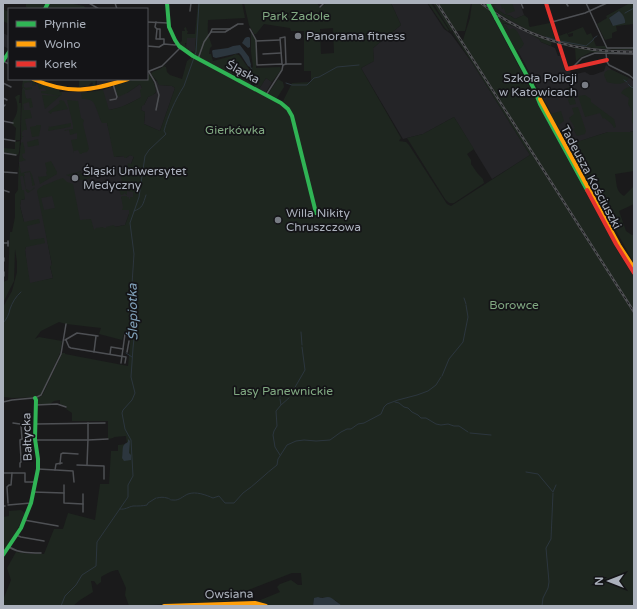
<svg xmlns="http://www.w3.org/2000/svg" width="637" height="609" font-family="'Varela Round',sans-serif">
  <style>
    .built { fill: #242427 }
    .green { fill: #1e261f; fill-rule: evenodd }
    .water { fill: #2c363e }
    .lines { fill: none; stroke-linecap: round; stroke-linejoin: round }
    .stream { stroke: #2c363e; stroke-width: 1 }
    .street { stroke: #4e5054; stroke-width: 1.5 }
    .fast { stroke: #30b455; stroke-width: 4 }
    .slow { stroke: #ff9f0a; stroke-width: 4 }
    .jam { stroke: #e5322d; stroke-width: 4 }
    .rail-casing { stroke: #4f5053; stroke-width: 2.5 }
    .rail { stroke: #141417; stroke-width: 1; stroke-dasharray: 3; stroke-linecap: butt }
    .fast-bridge { stroke: #30b455; stroke-width: 4 }
    .poi-dot { fill: #787c84; stroke: #141417; stroke-width: 1.5 }
    .labels { text-anchor: middle; dominant-baseline: central; stroke-width: 3.5; stroke-linejoin: round; paint-order: stroke }
    .park-label { font-size: 12px; fill: #81a982; stroke: #141417 }
    .poi-label { font-size: 12px; fill: #abb1bc; stroke: #141417; text-anchor: start }
    .street-label { font-size: 12px; fill: #abb1bc; stroke: #141417 }
    .water-label { font-size: 13px; font-style: italic; fill: #80a0b9; stroke: #141417 }
  </style>
  <rect width="100%" height="100%" fill="#1a1a1b"/>
  <!-- built -->
  <g class="built">
    <path d="M 391,3 L 427,3 L 444,29 L 451,34 L 473,64 L 530,155 L 492,179 L 454,117 L 423,134 L 403,139 L 361,68 L 374,61 L 373,48 L 401,25 Z"/>
    <path d="M 436,3 L 438,3 L 634,311 L 634,314 Z"/>
    <path d="M 491,3 L 520,3 L 524,15 L 515,19 L 511,16 L 504,14 L 495,8 Z"/>
    <path d="M 494,11 L 530,31 L 560,42 L 590,48 L 612,50 L 634,50 L 634,52 L 623,52 L 588,50 L 575,48 L 532,35 L 539,39 L 541,42 L 555,48 L 558,56 L 561,56 L 565,71 L 570,70 L 571,75 L 585,72 L 590,75 L 593,75 L 604,71 L 606,65 L 612,70 L 631,79 L 634,82 L 634,131 L 630,132 L 608,132 L 568,145 L 503,23 L 516,27 L 497,16 Z"/>
    <path d="M 3,33 L 9,36 L 9,49 L 3,46 Z"/>
    <path d="M 187,38 L 196,38 L 195,50 L 194,52 L 189,51 L 186,47 Z"/>
    <path d="M 266,78 L 272,82 L 266,92 L 265,92 L 259,89 Z"/>
    <path d="M 23,79 L 26,79 L 44,87 L 61,92 L 92,92 L 103,90 L 114,86 L 127,93 L 140,84 L 142,88 L 142,97 L 122,107 L 109,110 L 107,123 L 116,157 L 124,156 L 124,158 L 126,158 L 130,155 L 134,156 L 131,164 L 135,190 L 129,214 L 125,225 L 93,231 L 80,220 L 43,217 L 52,266 L 50,266 L 53,278 L 29,284 L 25,250 L 26,247 L 24,222 L 20,206 L 21,200 L 25,199 L 18,190 L 19,162 L 21,143 L 21,129 Z"/>
    <path d="M 97,79 L 119,79 L 97,86 Z"/>
    <path d="M 157,81 L 159,85 L 172,86 L 175,88 L 160,131 L 144,124 L 145,112 L 141,110 L 142,105 L 144,105 L 148,97 L 156,93 L 156,92 L 154,83 Z"/>
  </g>
  <!-- green -->
  <g class="green">
    <path d="M 25,3 L 46,3 L 43,9 L 29,9 L 26,7 L 26,4 Z"/>
    <path d="M 51,3 L 68,3 L 84,6 L 86,9 L 47,9 Z"/>
    <path d="M 198,3 L 242,3 L 245,18 L 208,20 C 208,25 207,32 209,37 C 210,40 211,43 212,46 L 210,48 L 209,54 L 211,54 L 213,61 L 232,56 L 235,54 L 239,55 L 249,69 L 253,67 L 251,52 L 251,32 L 256,40 L 256,68 L 280,67 L 281,70 L 272,82 L 266,78 L 259,89 L 255,87 L 253,81 L 250,78 L 238,73 L 230,74 L 193,54 L 195,50 L 196,38 L 187,38 L 187,43 L 185,43 L 186,47 L 187,47 L 187,48 L 189,48 L 189,51 L 191,51 L 191,53 L 183,48 L 179,44 L 182,41 L 182,31 L 185,31 L 184,28 L 186,27 L 187,31 L 188,31 L 187,34 L 195,34 Z"/>
    <path d="M 244,3 L 317,3 L 320,8 L 326,3 L 391,3 L 401,25 L 373,48 L 374,61 L 361,68 L 401,138 L 399,141 L 406,142 L 409,145 L 447,204 L 451,206 L 530,155 L 473,64 L 452,32 L 455,33 L 634,314 L 634,606 L 341,606 C 334,596 325,598 314,598 L 313,606 L 189,606 L 234,605 L 258,601 L 280,592 L 277,587 L 280,584 L 291,580 L 298,585 L 302,585 L 301,573 L 292,573 L 243,592 L 228,601 L 129,606 L 125,595 L 126,588 L 118,570 C 112,570 106,574 101,577 L 101,582 L 97,585 L 94,581 L 91,581 L 93,592 L 80,600 L 73,606 L 3,606 L 3,600 L 11,580 L 7,568 L 16,552 L 30,554 L 44,554 L 54,529 L 63,529 L 68,513 L 95,520 L 100,484 L 109,484 L 111,451 L 118,451 L 118,445 L 127,444 L 126,436 L 114,437 L 113,438 L 108,439 L 108,421 L 72,421 L 72,413 L 66,409 L 67,407 L 60,404 L 60,400 L 54,401 L 50,404 L 37,404 L 37,398 L 42,396 L 61,356 L 62,353 L 65,353 L 65,354 L 128,366 L 131,335 L 128,333 L 124,333 L 122,340 L 99,334 L 101,328 L 66,324 L 59,322 L 41,331 L 35,339 L 39,337 L 62,341 L 60,353 L 41,395 L 39,397 L 12,398 L 4,397 L 4,399 L 3,400 L 3,307 L 12,291 L 17,272 L 17,262 L 15,249 L 14,281 L 3,303 L 3,282 L 8,280 L 10,232 L 12,232 L 15,217 L 15,194 L 18,190 L 19,163 L 21,173 L 30,171 L 32,175 L 35,185 L 32,186 L 32,183 L 30,172 L 24,173 L 25,176 L 24,176 L 26,189 L 30,191 L 34,188 L 33,187 L 35,188 L 28,193 L 25,190 L 26,190 L 23,176 L 21,176 L 20,177 L 22,190 L 24,190 L 25,199 L 21,200 L 20,206 L 24,222 L 39,219 L 40,223 L 27,226 L 30,240 L 44,238 L 45,243 L 26,247 L 25,250 L 30,283 L 53,278 L 50,266 L 52,265 L 37,191 L 38,189 L 44,185 L 45,185 L 57,180 L 63,178 L 67,182 L 73,184 L 80,220 L 91,219 L 94,230 L 96,228 L 103,227 L 104,228 L 106,228 L 106,227 L 114,225 L 115,227 L 125,225 L 129,214 L 129,210 L 122,210 L 123,207 L 121,197 L 122,196 L 127,196 L 127,197 L 129,197 L 129,199 L 130,199 L 130,197 L 133,197 L 133,192 L 127,191 L 127,195 L 124,193 L 123,195 L 121,195 L 117,184 L 120,183 L 122,182 L 121,177 L 119,175 L 122,174 L 121,170 L 127,169 L 128,163 L 131,164 L 134,157 L 130,155 L 126,158 L 124,158 L 124,156 L 114,157 L 107,123 L 102,123 C 99,118 96,104 92,101 C 89,99 85,99 82,99 L 81,93 L 103,90 L 109,110 C 121,108 131,103 141,97 L 140,90 L 142,88 L 140,84 L 127,93 L 118,97 L 114,86 L 135,79 L 147,79 L 147,74 L 149,74 L 154,83 L 156,92 L 153,95 L 148,97 L 144,105 L 142,106 L 141,110 L 145,112 L 144,124 L 160,131 L 175,88 L 172,86 L 159,85 L 157,81 L 151,74 L 153,72 L 151,73 L 152,72 L 160,69 L 167,64 L 164,67 L 166,67 L 167,72 L 170,75 L 182,79 L 187,61 L 192,57 L 284,106 L 291,114 L 304,165 L 306,165 L 291,111 L 283,101 L 292,83 L 311,82 L 311,71 L 304,71 L 304,31 L 291,31 L 290,28 L 264,24 L 256,34 L 254,34 L 249,25 ZM 333,28 L 334,53 L 321,54 L 320,29 ZM 52,196 L 55,208 L 44,210 L 41,198 Z"/>
    <path d="M 428,3 L 431,3 L 449,30 L 448,31 L 445,28 Z"/>
    <path d="M 433,3 L 436,3 L 454,32 L 452,30 L 451,32 Z"/>
    <path d="M 438,3 L 471,3 L 465,31 L 456,31 Z"/>
    <path d="M 472,3 L 479,3 L 489,10 L 565,154 L 617,250 L 634,277 L 634,311 L 456,32 L 462,40 L 463,40 L 470,18 Z"/>
    <path d="M 490,3 L 499,3 L 493,6 L 504,14 L 511,16 L 515,19 L 524,15 L 528,18 L 529,26 L 530,27 L 550,23 L 555,40 L 530,31 L 510,20 L 494,11 Z"/>
    <path d="M 500,3 L 512,3 L 515,11 L 506,14 L 504,8 L 502,9 Z"/>
    <path d="M 630,3 L 634,3 L 634,24 L 616,26 L 617,31 L 612,33 L 612,38 L 605,40 L 597,24 L 607,18 L 606,16 ZM 619,11 L 621,13 L 625,20 L 612,25 L 609,18 Z"/>
    <path d="M 3,9 L 9,12 L 9,24 L 3,21 Z"/>
    <path d="M 497,16 L 521,29 L 505,23 L 503,23 L 504,25 L 506,25 L 509,30 L 513,28 L 517,31 L 524,44 L 522,47 L 517,51 L 551,114 L 561,111 L 564,121 L 560,124 L 557,125 L 567,145 L 608,132 L 630,132 L 634,131 L 634,171 L 615,174 C 617,183 615,191 624,196 L 634,186 L 634,204 L 619,211 L 626,231 L 632,235 L 634,235 L 634,263 L 568,145 L 567,145 Z"/>
    <path d="M 583,27 L 587,35 L 591,33 L 596,46 L 605,46 L 607,48 L 634,49 L 634,50 C 607,50 586,48 560,42 L 559,36 L 567,33 L 569,37 L 573,36 L 573,33 L 568,34 L 568,33 Z"/>
    <path d="M 528,33 L 552,41 L 551,46 L 541,42 L 539,39 Z"/>
    <path d="M 561,45 L 561,44 C 585,50 609,52 634,52 L 634,54 L 591,52 L 581,57 L 576,61 L 575,48 Z"/>
    <path d="M 608,70 L 612,70 L 629,78 C 624,86 615,84 607,82 L 604,75 L 605,72 Z"/>
    <path d="M 238,74 L 251,80 L 252,82 L 250,85 L 234,76 L 235,75 Z"/>
    <path d="M 23,79 L 27,79 L 30,81 L 30,79 L 35,82 L 36,86 L 32,85 L 32,81 L 31,81 L 31,83 L 30,83 L 29,82 L 25,83 L 24,84 L 24,87 L 26,88 L 32,87 L 32,89 L 26,90 L 22,87 Z"/>
    <path d="M 74,79 L 96,79 L 95,86 L 94,88 L 89,88 L 93,84 L 92,82 L 88,86 L 79,87 L 79,79 Z"/>
    <path d="M 278,79 L 283,82 L 284,87 L 277,98 L 268,94 Z"/>
    <path d="M 38,83 L 59,90 L 59,91 L 62,93 L 62,95 L 60,96 L 41,93 L 41,91 L 46,91 L 45,88 L 40,89 L 40,90 L 38,87 Z"/>
    <path d="M 631,86 L 634,86 L 634,126 L 632,122 L 632,111 L 628,104 L 629,98 L 621,93 C 623,89 627,88 631,86 Z"/>
    <path d="M 568,87 L 571,87 L 576,104 L 570,105 L 568,100 L 569,98 L 566,89 Z"/>
    <path d="M 22,88 L 25,91 L 25,94 L 26,98 L 27,98 L 27,99 L 31,98 L 33,107 L 30,108 L 29,102 L 23,104 L 24,110 L 30,110 L 32,118 L 25,119 L 27,130 L 24,130 L 22,132 L 22,136 L 24,137 L 22,137 L 22,140 L 21,139 Z"/>
    <path d="M 18,95 L 20,95 L 19,103 L 21,103 L 20,140 L 15,140 L 16,128 L 12,124 L 12,122 C 18,114 19,106 15,97 Z"/>
    <path d="M 42,95 L 60,96 L 45,109 Z"/>
    <path d="M 585,95 L 591,99 L 591,102 L 614,119 L 616,127 L 614,128 C 612,123 608,121 604,118 L 603,119 L 600,113 L 585,117 L 578,96 Z"/>
    <path d="M 61,100 L 64,101 L 68,109 L 52,112 L 51,114 L 48,112 L 60,103 L 59,101 Z"/>
    <path d="M 67,100 L 78,101 L 81,118 L 84,120 L 83,124 L 89,149 L 87,152 L 82,153 L 82,154 L 80,154 L 78,150 L 74,151 L 74,153 L 71,140 L 77,139 L 77,133 L 70,135 L 69,130 L 64,131 L 65,130 L 73,129 L 73,125 Z"/>
    <path d="M 578,107 L 586,131 L 585,134 L 577,136 L 573,129 L 575,128 L 569,118 L 574,114 L 572,108 Z"/>
    <path d="M 454,117 L 474,149 L 467,154 L 471,160 L 471,164 L 478,174 L 483,179 L 484,183 L 454,203 C 449,204 448,202 445,199 L 407,138 L 423,134 Z"/>
    <path d="M 71,123 L 71,126 L 70,127 L 48,131 L 49,126 L 50,127 Z"/>
    <path d="M 36,125 L 41,125 L 39,136 L 32,137 L 30,127 L 36,126 Z"/>
    <path d="M 38,139 L 39,145 L 28,147 L 27,142 Z"/>
    <path d="M 20,141 L 19,152 L 18,155 L 3,152 L 3,148 L 15,149 L 15,142 Z"/>
    <path d="M 23,142 L 25,151 L 25,153 L 22,154 L 23,158 L 26,160 L 19,162 L 21,143 Z"/>
    <path d="M 51,161 L 57,172 L 57,174 L 40,184 L 38,176 L 39,177 L 47,176 L 46,172 L 47,171 L 45,163 Z"/>
    <path d="M 81,171 L 81,172 L 77,173 L 78,175 L 79,175 L 79,174 L 82,173 L 83,174 L 85,173 L 85,172 L 90,171 L 91,177 C 81,183 77,179 66,175 Z"/>
    <path d="M 21,510 L 25,513 L 16,532 L 3,553 L 3,517 L 9,516 L 9,511 Z"/>
  </g>
  <!-- water -->
  <g class="water">
    <path d="M 619,11 C 622,13 626,19 625,23 L 613,26 L 609,18 Z"/>
    <path d="M 247,37 L 249,37 L 250,38 L 250,47 L 248,48 L 242,43 L 245,38 Z"/>
    <path d="M 240,45 L 249,57 L 251,65 L 250,67 L 248,66 L 241,55 L 239,53 L 216,58 L 213,57 L 212,51 L 213,50 L 228,48 L 233,46 Z"/>
    <path d="M 128,439 L 130,441 L 129,453 L 131,455 L 131,460 L 124,461 L 122,458 C 123,454 122,446 124,445 C 125,443 127,443 128,442 Z"/>
    <path d="M 318,597 C 324,599 323,597 328,597 C 332,597 336,602 340,604 L 341,606 L 313,606 L 314,598 Z"/>
  </g>
  <g class="lines">
    <!-- stream -->
    <g class="stream">
      <path d="M 625,13 L 634,8"/>
      <path d="M 546,37 L 556,40"/>
      <path d="M 560,41 L 586,46 L 593,40 L 594,38 L 597,36"/>
      <path d="M 250,66 L 252,70"/>
      <path d="M 624,80 L 627,82"/>
      <path d="M 286,83 L 292,85 L 307,85 L 314,78 L 319,77 L 337,67 L 359,65"/>
      <path d="M 628,84 L 631,87 L 634,88"/>
      <path d="M 134,211 C 143,208 143,204 146,195"/>
      <path d="M 464,298 L 466,304"/>
      <path d="M 3,323 C 7,319 9,314 10,309 C 12,303 16,296 21,292"/>
      <path d="M 301,332 L 302,345"/>
      <path d="M 126,353 L 132,357"/>
      <path d="M 442,376 L 449,359 L 463,342 L 468,317 L 466,305"/>
      <path d="M 290,396 L 305,370 L 302,347"/>
      <path d="M 280,397 L 280,394"/>
      <path d="M 395,402 L 399,403 L 404,407 L 408,408 L 412,412 L 418,415 L 421,418 L 426,418 L 436,424 L 441,425 L 448,424 L 454,426 L 459,426 L 468,432"/>
      <path d="M 281,405 L 289,398"/>
      <path d="M 470,433 L 491,435"/>
      <path d="M 280,455 L 275,447 L 273,435 L 274,431 L 277,426 L 276,411 L 281,405 L 280,399"/>
      <path d="M 526,472 L 538,474 L 553,492 L 556,485"/>
      <path d="M 157,498 C 160,497 164,497 167,498 C 172,499 168,500 173,500 C 179,501 183,496 188,494 C 196,491 206,495 213,498 L 219,496 L 225,503 L 234,503 C 237,500 240,496 243,493 C 255,485 265,474 277,465 L 278,459 L 287,445 L 296,441 L 304,440 L 316,441 L 330,440 L 341,432 L 347,429 L 351,429 L 358,424 L 364,423 L 381,414 L 384,407 L 387,404 L 398,400 L 417,395 L 428,391 L 436,385 L 441,377"/>
      <path d="M 120,509 C 125,510 128,507 133,506 C 138,506 143,506 147,505 L 148,503 L 156,498"/>
      <path d="M 61,606 L 65,596 L 76,585 L 82,575 L 96,566 L 97,542 L 128,497 L 128,485 L 133,476 L 131,440 L 125,429 L 122,413 L 123,410 L 132,400 L 135,393 L 131,377 L 133,348 L 136,320 L 132,284 L 134,254 L 130,223 L 139,197 L 145,156 L 149,150 L 166,134 L 164,131 C 168,116 175,100 184,86 L 196,52 L 199,3"/>
      <path d="M 542,606 L 543,598 L 548,588 L 549,582 L 546,548 L 551,539 L 553,493"/>
    </g>
    <!-- street -->
    <g class="street">
      <path d="M 89,3 L 99,9"/>
      <path d="M 115,3 L 117,9"/>
      <path d="M 521,3 L 523,8"/>
      <path d="M 566,3 L 568,6"/>
      <path d="M 586,3 L 607,48 L 634,48"/>
      <path d="M 320,7 L 324,3"/>
      <path d="M 190,11 L 191,3"/>
      <path d="M 147,22 L 168,23"/>
      <path d="M 156,22 L 155,27 L 157,29 L 156,39 L 164,39 L 164,44"/>
      <path d="M 552,22 L 585,13 L 607,3"/>
      <path d="M 157,29 L 160,29 L 160,39"/>
      <path d="M 250,29 L 256,40 L 257,65 L 282,64 L 283,65"/>
      <path d="M 211,32 L 212,29 L 230,29"/>
      <path d="M 256,41 L 280,40"/>
      <path d="M 147,46 L 159,47 L 164,44 L 175,45 L 177,44"/>
      <path d="M 606,53 L 607,62 L 609,65 L 629,75 L 634,79"/>
      <path d="M 263,54 L 281,53"/>
      <path d="M 198,59 L 204,42 L 211,32 L 225,32 L 238,24 L 243,24"/>
      <path d="M 3,61 L 9,64"/>
      <path d="M 282,64 L 280,38 L 285,37 L 286,64"/>
      <path d="M 573,67 L 582,58 L 595,53 L 634,54"/>
      <path d="M 147,72 L 162,66 L 180,48"/>
      <path d="M 149,72 L 155,82 L 159,95 L 156,110"/>
      <path d="M 3,83 L 11,87"/>
      <path d="M 266,95 L 282,70 L 283,65 L 286,64 L 301,64"/>
      <path d="M 3,98 L 7,100"/>
      <path d="M 110,100 L 116,99 L 117,97 L 113,84"/>
      <path d="M 3,107 L 5,105"/>
      <path d="M 3,121 L 13,123"/>
      <path d="M 3,139 L 15,141"/>
      <path d="M 3,153 L 16,155"/>
      <path d="M 3,171 L 4,172 L 17,173"/>
      <path d="M 3,190 L 9,192"/>
      <path d="M 3,243 L 8,243"/>
      <path d="M 8,246 L 8,241"/>
      <path d="M 4,261 L 4,258"/>
      <path d="M 4,272 L 4,276"/>
      <path d="M 65,340 L 77,333 L 98,336"/>
      <path d="M 66,340 L 69,347 L 71,348 L 126,357 L 125,363"/>
      <path d="M 94,352 L 96,336"/>
      <path d="M 127,352 L 129,341"/>
      <path d="M 110,354 L 111,347 L 123,349"/>
      <path d="M 121,363 L 125,334"/>
      <path d="M 3,402 L 12,400 L 33,398 L 35,398 L 41,395 L 61,354 L 66,324"/>
      <path d="M 36,405 L 57,404 L 66,407"/>
      <path d="M 13,423 L 20,424 L 21,425 L 22,439 L 20,440 C 20,447 21,454 21,462 L 20,463 L 20,467"/>
      <path d="M 36,424 L 105,423"/>
      <path d="M 3,432 L 3,431"/>
      <path d="M 22,439 L 35,439"/>
      <path d="M 36,440 L 88,440 L 108,439"/>
      <path d="M 60,464 L 61,454 L 63,453 L 78,454"/>
      <path d="M 77,465 L 104,466 L 104,479"/>
      <path d="M 87,465 L 88,439 L 88,423"/>
      <path d="M 38,469 L 73,471 L 74,482"/>
      <path d="M 55,470 L 56,464 L 62,463"/>
      <path d="M 3,473 L 12,473 L 11,485 L 9,485 L 7,487 L 8,503"/>
      <path d="M 12,473 L 25,473 L 25,482 L 34,482"/>
      <path d="M 64,485 L 64,503 L 83,504 L 83,494"/>
      <path d="M 33,492 L 64,493"/>
      <path d="M 8,505 L 31,503"/>
      <path d="M 3,506 L 5,506"/>
      <path d="M 83,512 L 83,504"/>
      <path d="M 24,520 L 58,526"/>
      <path d="M 16,535 L 21,537 L 44,541"/>
      <path d="M 9,547 C 19,553 29,553 41,553"/>
    </g>
    <!-- fast -->
    <g class="fast">
      <path d="M 167,3 L 169,27 L 175,40 L 179,46 L 193,56 L 281,103 L 288,109 L 292,116 L 316,213"/>
      <path d="M 45,9 L 48,3"/>
      <path d="M 496,18 L 534,89 L 540,104 L 587,190"/>
      <path d="M 3,61 L 9,52"/>
      <path d="M 3,555 L 21,528 L 31,503 L 38,469 L 38,459 L 35,439 L 36,400 L 35,398"/>
    </g>
    <!-- slow -->
    <g class="slow">
      <path d="M 33,79 C 70,95 91,91 128,79"/>
      <path d="M 540,99 L 619,245 L 634,268"/>
      <path d="M 164,606 L 255,603 L 266,606"/>
    </g>
    <!-- jam -->
    <g class="jam">
      <path d="M 546,3 L 567,69 L 607,60"/>
      <path d="M 587,190 L 616,244 L 634,273"/>
    </g>
    <defs>
      <g id="rail">
        <path d="M 437,3 L 634,312"/>
        <path d="M 481,3 C 527,39 576,52 634,52"/>
      </g>
    </defs>
    <!-- rail casing -->
    <use href="#rail" class="rail-casing"/>
    <!-- rail -->
    <use href="#rail" class="rail"/>
    <!-- fast-bridge -->
    <path class="fast-bridge" d="M 488,3 L 496,18"/>
  </g>
  <!-- markers -->
  <g class="poi-dot">
    <circle cx="298" cy="36" r="4"/>
    <circle cx="585" cy="85" r="4"/>
    <circle cx="75" cy="178" r="4"/>
    <circle cx="278" cy="220" r="4"/>
  </g>
  <g class="labels">
    <!-- park labels -->
    <g class="park-label">
      <text x="296" y="16">Park Zadole</text>
      <text x="235" y="130">Gierkówka</text>
      <text x="514" y="305">Borowce</text>
      <text x="283" y="391">Lasy Panewnickie</text>
    </g>
    <!-- poi labels -->
    <g class="poi-label">
      <text x="306" y="36">Panorama fitness</text>
      <text x="577" y="78" text-anchor="end">Szkoła Policji<tspan x="577" dy="14">w Katowicach</tspan></text>
      <text x="83" y="171">Śląski Uniwersytet<tspan x="83" dy="14">Medyczny</tspan></text>
      <text x="286" y="213">Willa Nikity<tspan x="286" dy="14">Chruszczowa</tspan></text>
    </g>
    <!-- street labels -->
    <g class="street-label">
      <text transform="translate(243 72) rotate(28)">Śląska</text>
      <text transform="translate(591 177) rotate(62)">Tadeusza Kościuszki</text>
      <text transform="translate(27 437) rotate(-92)">Bałtycka</text>
      <text transform="translate(229 594) rotate(-1)">Owsiana</text>
    </g>
    <!-- water labels -->
    <g class="water-label">
      <text transform="translate(133 312) rotate(-91)">Ślepiotka</text>
    </g>
  </g>
  <!-- border -->
  <rect width="637" height="609" fill="none" stroke="#abb1bc" stroke-width="8"/>
  <!-- legend -->
  <rect x="8" y="8" width="140" height="72" fill="#141417" stroke="#505359"/>
  <rect x="16" y="21" width="20" height="6" fill="#30b455" stroke="#505359"/>
  <text x="44" y="28" font-size="12" fill="#abb1bc">Płynnie</text>
  <rect x="16" y="41" width="20" height="6" fill="#ff9f0a" stroke="#505359"/>
  <text x="44" y="48" font-size="12" fill="#abb1bc">Wolno</text>
  <rect x="16" y="61" width="20" height="6" fill="#e5322d" stroke="#505359"/>
  <text x="44" y="68" font-size="12" fill="#abb1bc">Korek</text>
  <!-- north arrow -->
  <g transform="translate(609 581) rotate(270)" stroke="#141417" stroke-width="3" paint-order="stroke">
  <path d="M0-3L7 15L0 10L-7 15Z" fill="#abb1bc"/>
  <text y="-6" font-size="11" font-weight="bold" text-anchor="middle" fill="#abb1bc">N</text>
  </g>
</svg>
